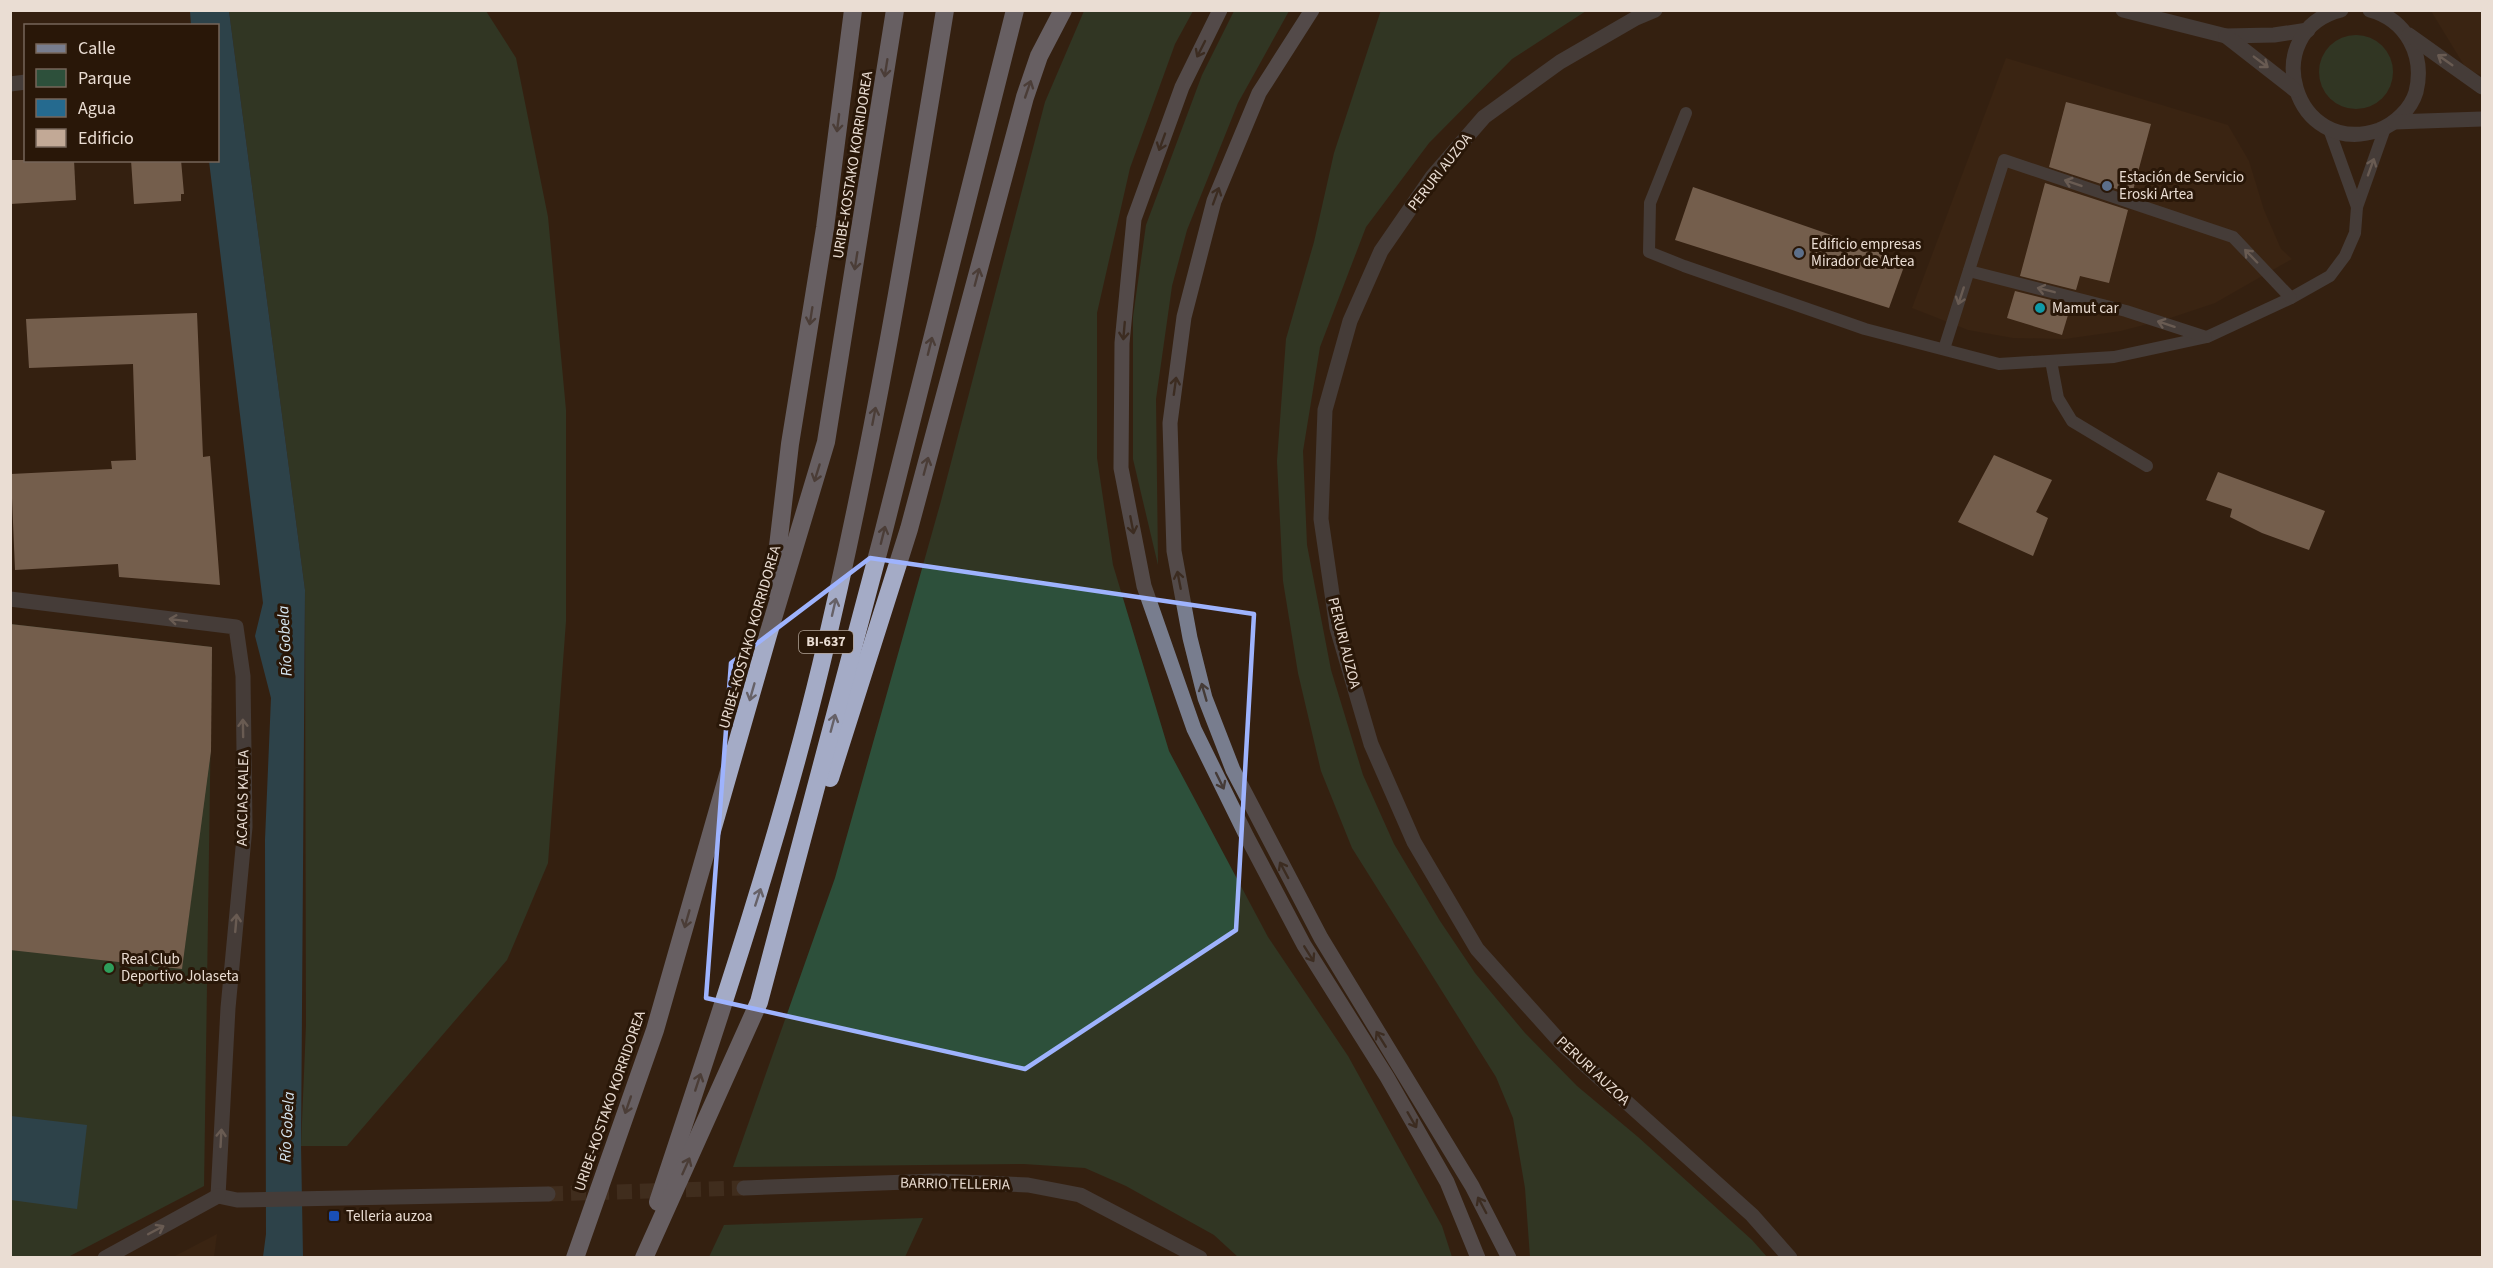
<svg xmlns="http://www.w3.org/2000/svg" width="2493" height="1268" font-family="'Source Sans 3',sans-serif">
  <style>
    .built { fill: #402814 }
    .green { fill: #2d503b }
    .water { fill: #256a8f }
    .building { fill: #c2a996 }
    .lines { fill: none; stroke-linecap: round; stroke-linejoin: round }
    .street-tunnel { stroke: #4f3c2e; stroke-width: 15; stroke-dasharray: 15 8; stroke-linecap: butt }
    .lane { stroke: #5a5d68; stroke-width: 12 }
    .street { stroke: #5a5d68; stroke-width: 15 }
    .secondary { stroke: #787d8e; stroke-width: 15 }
    .highway { stroke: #a4abc6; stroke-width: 18 }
    .oneway { stroke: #453b37 }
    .oneway2 { stroke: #a9a3a3 }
    .oneway3 { stroke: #666167 }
    .marked { fill: none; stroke: #9eb3fd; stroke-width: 4.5; stroke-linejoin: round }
    .service-dot { fill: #5c6f8a; stroke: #291708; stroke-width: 2 }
    .culture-dot { fill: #0f9aa8; stroke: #291708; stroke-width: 2 }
    .leisure-dot { fill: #2e9e5b; stroke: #291708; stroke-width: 2 }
    .transit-dot { fill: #1a4fb4; stroke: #291708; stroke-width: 2 }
    .labels { text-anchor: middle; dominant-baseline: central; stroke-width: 6; stroke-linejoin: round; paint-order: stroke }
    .shield { fill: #291708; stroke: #b0a296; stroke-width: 1.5 }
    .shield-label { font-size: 14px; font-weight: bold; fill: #eaddd3 }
    .street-label { font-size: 15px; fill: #eaddd3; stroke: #291708 }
    .poi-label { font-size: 15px; fill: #eaddd3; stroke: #291708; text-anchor: start }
    .water-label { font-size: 16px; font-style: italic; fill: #d6e7f3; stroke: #291708 }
  </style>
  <rect width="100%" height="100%" fill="#342011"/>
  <!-- built -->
  <g class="built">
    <path d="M 2431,11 L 2482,11 L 2482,75 L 2467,70 Z"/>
    <path d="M 2006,58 L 2228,125 L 2249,161 L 2264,210 L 2281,249 L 2292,259 L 2215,303 L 2170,318 L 2121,331 L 2065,339 L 2013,338 L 1968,330 L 1912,308 Z"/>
    <path d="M 217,1234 L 214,1257 L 173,1257 Z"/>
  </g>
  <!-- green -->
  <g class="green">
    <path d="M 1381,10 L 1586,11 L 1512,59 L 1429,143 L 1366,227 L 1320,347 L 1303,451 L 1307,545 L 1331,670 L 1363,775 L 1394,844 L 1440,921 L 1475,973 L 1525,1033 L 1577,1086 L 1638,1137 L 1752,1240 L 1767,1257 L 1530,1257 L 1525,1188 L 1513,1118 L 1496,1077 L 1352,848 L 1321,771 L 1298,673 L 1283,581 L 1277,461 L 1286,339 L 1314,242 L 1334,153 Z"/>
    <path d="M 229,11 L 486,11 L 516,58 L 548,217 L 566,410 L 566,621 L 548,863 L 507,960 L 347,1146 L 301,1146 L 306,1025 L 305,590 Z"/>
    <path d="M 1084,11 L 1193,11 L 1175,44 L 1130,168 L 1097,313 L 1097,458 L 1113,565 L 1169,751 L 1268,937 L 1348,1056 L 1442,1226 L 1452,1257 L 1238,1257 L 1214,1235 L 1126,1186 L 1085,1168 L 1024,1164 L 733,1167 L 835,878 L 941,501 L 1045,102 Z"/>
    <path d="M 1234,11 L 1289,11 L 1238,103 L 1187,230 L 1172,286 L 1156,399 L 1158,565 L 1133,459 L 1133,317 L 1146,225 L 1202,75 Z"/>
    <circle cx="2356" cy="72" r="37"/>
    <path d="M 11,624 L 212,647 L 204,1186 L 68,1257 L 11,1258 Z"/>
    <path d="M 923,1218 L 905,1257 L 709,1257 L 724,1225 Z"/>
  </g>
  <!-- water -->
  <g class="water">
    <path d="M 190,11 L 229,11 L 305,590 L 301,1146 L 303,1257 L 263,1257 L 266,1234 L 265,840 L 271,698 L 255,636 L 263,603 L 209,161 L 218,160 L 218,26 L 191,25 Z"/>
    <path d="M 11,1116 L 87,1125 L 77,1209 L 11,1200 Z"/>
  </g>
  <!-- building -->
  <g class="building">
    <path d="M 2066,102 L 2151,124 L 2132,194 L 2049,167 Z"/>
    <path d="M 10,160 L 74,160 L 76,200 L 10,204 Z"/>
    <path d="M 131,160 L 181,160 L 184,194 L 181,194 L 181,201 L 134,204 Z"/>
    <path d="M 2045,183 L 2128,210 L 2109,283 L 2080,276 L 2076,290 L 2020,276 Z"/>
    <path d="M 1693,187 L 1906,261 L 1889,308 L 1675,240 Z"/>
    <path d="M 2015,291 L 2071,305 L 2062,335 L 2007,318 Z"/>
    <path d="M 197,313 L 203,457 L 210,456 L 220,585 L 119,577 L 118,564 L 15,570 L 11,474 L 112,469 L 111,461 L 136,460 L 133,364 L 29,368 L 26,319 Z"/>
    <path d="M 1994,455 L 2052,480 L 2036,512 L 2048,518 L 2033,556 L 1958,522 Z"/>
    <path d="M 2218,472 L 2325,511 L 2309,550 L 2262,533 L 2230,517 L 2232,509 L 2206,500 Z"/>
    <path d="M 10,624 L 212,647 L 211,751 L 182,969 L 10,950 Z"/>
  </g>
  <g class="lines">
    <!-- street-tunnel -->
    <path class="street-tunnel" d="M 548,1194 L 744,1188"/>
    <!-- lane -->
    <g class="lane">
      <path d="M 1686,113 L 1650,203 L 1649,252 L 1684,266 L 1865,329 L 1999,364 L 2114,357 L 2207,337 L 2291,298 L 2330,276 L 2345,256 L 2355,233 L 2357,207 L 2385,128"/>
      <path d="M 2329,129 L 2357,207"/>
      <path d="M 1969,271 L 2126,311 L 2206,337"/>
      <path d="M 1944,349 L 2004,160 L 2233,237 L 2291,298"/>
      <path d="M 2051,361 L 2058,398 L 2072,421 L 2147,466"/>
    </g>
    <!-- street -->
    <g class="street">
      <path d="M 1655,10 L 1636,18 L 1560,62 L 1484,117 L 1432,177 L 1381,251 L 1350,321 L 1325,410 L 1321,519 L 1337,628 L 1371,744 L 1414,842 L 1477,949 L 1563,1045 L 1752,1215 L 1790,1258"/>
      <path d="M 2123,10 L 2226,36 L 2274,35 L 2308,30"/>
      <path d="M 2341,10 C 2257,31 2293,159 2379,130 C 2395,124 2411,109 2416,92 C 2425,56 2407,20 2370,10"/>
      <path d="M 2409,35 L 2482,87"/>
      <path d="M 2226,36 L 2295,90"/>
      <path d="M 10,84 L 26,82"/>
      <path d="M 2394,122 L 2482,119"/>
      <path d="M 10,599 L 236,627 L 243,676 L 245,827 L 228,1008 L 218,1196"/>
      <path d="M 744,1188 L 936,1181 L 1028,1185 L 1080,1195 L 1200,1258"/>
      <path d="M 218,1196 L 237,1200 L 548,1194"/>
      <path d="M 105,1258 L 218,1196"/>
    </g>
    <!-- secondary -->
    <g class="secondary">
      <path d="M 1220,10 L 1182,87 L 1134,219 L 1122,343 L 1121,468 L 1144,586 L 1194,729 L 1247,837 L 1304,945 L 1387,1077 L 1447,1182 L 1478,1258"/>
      <path d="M 1312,10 L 1259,93 L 1214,201 L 1184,317 L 1170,423 L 1174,551 L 1190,638 L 1205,698 L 1233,770 L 1321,938 L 1472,1186 L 1509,1258"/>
    </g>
    <!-- highway -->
    <g class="highway">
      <path d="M 773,589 L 790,444 L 825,228 L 853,10"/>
      <path d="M 830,778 L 909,529 L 1025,97 L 1039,56 L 1063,10"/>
      <path d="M 658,1202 C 717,1024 777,847 821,665 C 873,449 909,229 945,10"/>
      <path d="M 575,1258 L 655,1030 L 768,635 L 826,442 L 895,10"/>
      <path d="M 644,1258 L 759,1002 L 882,538 L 1015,10"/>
    </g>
  </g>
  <!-- one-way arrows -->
  <defs><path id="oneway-shaft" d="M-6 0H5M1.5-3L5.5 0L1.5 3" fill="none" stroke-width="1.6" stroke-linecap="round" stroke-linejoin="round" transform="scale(1.5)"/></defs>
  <g class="oneway">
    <use href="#oneway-shaft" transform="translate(1201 49) rotate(117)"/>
    <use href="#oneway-shaft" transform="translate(1162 142) rotate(110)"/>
    <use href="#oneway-shaft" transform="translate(1216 196) rotate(-70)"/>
    <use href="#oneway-shaft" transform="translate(1124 331) rotate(95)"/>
    <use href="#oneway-shaft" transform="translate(1175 386) rotate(-82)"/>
    <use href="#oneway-shaft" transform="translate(1132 525) rotate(79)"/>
    <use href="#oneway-shaft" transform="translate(1179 580) rotate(-101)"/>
    <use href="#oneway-shaft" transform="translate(1204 692) rotate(-106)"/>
    <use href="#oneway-shaft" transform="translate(1220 781) rotate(64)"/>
    <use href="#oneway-shaft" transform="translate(1284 870) rotate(-118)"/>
    <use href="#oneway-shaft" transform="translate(1309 954) rotate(58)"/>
    <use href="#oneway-shaft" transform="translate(1381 1039) rotate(-122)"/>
    <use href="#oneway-shaft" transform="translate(1412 1120) rotate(60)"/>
    <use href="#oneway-shaft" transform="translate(1482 1205) rotate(-118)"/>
  </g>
  <g class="oneway2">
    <use href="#oneway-shaft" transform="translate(2445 60) rotate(-145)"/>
    <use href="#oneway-shaft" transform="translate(2261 62) rotate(37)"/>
    <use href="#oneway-shaft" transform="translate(2371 167) rotate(-70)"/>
    <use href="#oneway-shaft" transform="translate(2073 183) rotate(-161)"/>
    <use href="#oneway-shaft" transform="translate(2251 256) rotate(-134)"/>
    <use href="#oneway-shaft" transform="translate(2046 290) rotate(-166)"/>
    <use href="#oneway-shaft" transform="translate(1961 296) rotate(108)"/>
    <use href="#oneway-shaft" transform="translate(2166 324) rotate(-162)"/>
    <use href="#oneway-shaft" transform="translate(178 620) rotate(-173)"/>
    <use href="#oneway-shaft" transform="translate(243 728) rotate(-91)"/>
    <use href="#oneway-shaft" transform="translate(236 923) rotate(-85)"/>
    <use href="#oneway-shaft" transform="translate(221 1138) rotate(-87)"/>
    <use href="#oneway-shaft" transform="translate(156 1230) rotate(-28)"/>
  </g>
  <g class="oneway3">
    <use href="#oneway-shaft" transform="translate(886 68) rotate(99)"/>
    <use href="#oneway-shaft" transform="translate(1028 89) rotate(-71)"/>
    <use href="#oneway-shaft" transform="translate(838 123) rotate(97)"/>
    <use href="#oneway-shaft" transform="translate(856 261) rotate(99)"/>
    <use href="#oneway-shaft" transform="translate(977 277) rotate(-75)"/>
    <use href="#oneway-shaft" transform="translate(811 316) rotate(99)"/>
    <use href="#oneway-shaft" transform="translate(930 346) rotate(-76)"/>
    <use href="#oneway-shaft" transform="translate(874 416) rotate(-79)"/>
    <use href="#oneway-shaft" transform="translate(926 466) rotate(-75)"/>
    <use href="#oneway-shaft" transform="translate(817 473) rotate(107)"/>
    <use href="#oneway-shaft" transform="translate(883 535) rotate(-76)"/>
    <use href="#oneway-shaft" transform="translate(834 607) rotate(-77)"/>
    <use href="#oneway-shaft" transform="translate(752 692) rotate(106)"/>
    <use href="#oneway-shaft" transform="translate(833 723) rotate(-75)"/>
    <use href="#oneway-shaft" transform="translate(758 897) rotate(-72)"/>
    <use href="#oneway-shaft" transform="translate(687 919) rotate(106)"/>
    <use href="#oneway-shaft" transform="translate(698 1082) rotate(-72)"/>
    <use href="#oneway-shaft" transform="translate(628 1105) rotate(109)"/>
    <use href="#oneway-shaft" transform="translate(686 1166) rotate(-66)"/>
  </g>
  <!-- marked area -->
  <path d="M0 0H2493V1268H0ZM 870,558 L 1254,614 L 1236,930 L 1025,1069 L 706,998 L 731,663 Z" fill="#342011" fill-opacity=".55" fill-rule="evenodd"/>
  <path class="marked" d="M 870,558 L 1254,614 L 1236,930 L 1025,1069 L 706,998 L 731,663 Z"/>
  <!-- markers -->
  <g class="service-dot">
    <circle cx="2107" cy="186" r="6"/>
    <circle cx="1799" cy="253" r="6"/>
  </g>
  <circle class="culture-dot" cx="2040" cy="308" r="6"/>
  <circle class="leisure-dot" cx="109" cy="968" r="6"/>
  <rect class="transit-dot" x="328" y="1210" width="12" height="12" rx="3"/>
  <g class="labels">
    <!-- shield labels -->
    <rect class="shield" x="799" y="631" width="54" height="22" rx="4.5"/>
    <g class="shield-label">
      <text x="826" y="642">BI-637</text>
    </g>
    <!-- street labels -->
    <g class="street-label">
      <text transform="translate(853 165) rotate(-81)">URIBE-KOSTAKO KORRIDOREA</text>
      <text transform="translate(1440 172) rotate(-52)">PERURI AUZOA</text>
      <text transform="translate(750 637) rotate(-74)">URIBE-KOSTAKO KORRIDOREA</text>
      <text transform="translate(1344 643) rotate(76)">PERURI AUZOA</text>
      <text transform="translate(243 798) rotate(-89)">ACACIAS KALEA</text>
      <text transform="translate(1593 1071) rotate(43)">PERURI AUZOA</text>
      <text transform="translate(610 1101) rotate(-71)">URIBE-KOSTAKO KORRIDOREA</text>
      <text transform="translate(955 1184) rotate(1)">BARRIO TELLERIA</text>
    </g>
    <!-- poi labels -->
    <g class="poi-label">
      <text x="2119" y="177">Estación de Servicio<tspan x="2119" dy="17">Eroski Artea</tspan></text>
      <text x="1811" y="244">Edificio empresas<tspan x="1811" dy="17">Mirador de Artea</tspan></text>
      <text x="2052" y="308">Mamut car</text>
      <text x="121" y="959">Real Club<tspan x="121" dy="17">Deportivo Jolaseta</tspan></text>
      <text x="346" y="1216">Telleria auzoa</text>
    </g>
    <!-- water labels -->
    <g class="water-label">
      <text transform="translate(285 641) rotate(-93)">Río Gobela</text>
      <text transform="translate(287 1127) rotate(-87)">Río Gobela</text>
    </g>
  </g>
  <!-- border -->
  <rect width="2493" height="1268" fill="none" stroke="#eaddd3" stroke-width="24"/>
  <!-- legend -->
  <rect x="24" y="24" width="195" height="138" fill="#291708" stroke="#766659" stroke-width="1.5"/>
  <rect x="36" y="44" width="30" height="9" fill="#787d8e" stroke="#766659" stroke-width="1.5"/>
  <text x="78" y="54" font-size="18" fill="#eaddd3">Calle</text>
  <rect x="36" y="69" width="30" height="18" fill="#2d503b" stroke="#766659" stroke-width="1.5"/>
  <text x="78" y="84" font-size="18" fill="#eaddd3">Parque</text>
  <rect x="36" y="99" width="30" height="18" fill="#256a8f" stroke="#766659" stroke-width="1.5"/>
  <text x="78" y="114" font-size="18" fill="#eaddd3">Agua</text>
  <rect x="36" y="129" width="30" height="18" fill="#c2a996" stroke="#766659" stroke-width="1.5"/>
  <text x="78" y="144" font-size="18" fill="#eaddd3">Edificio</text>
</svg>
